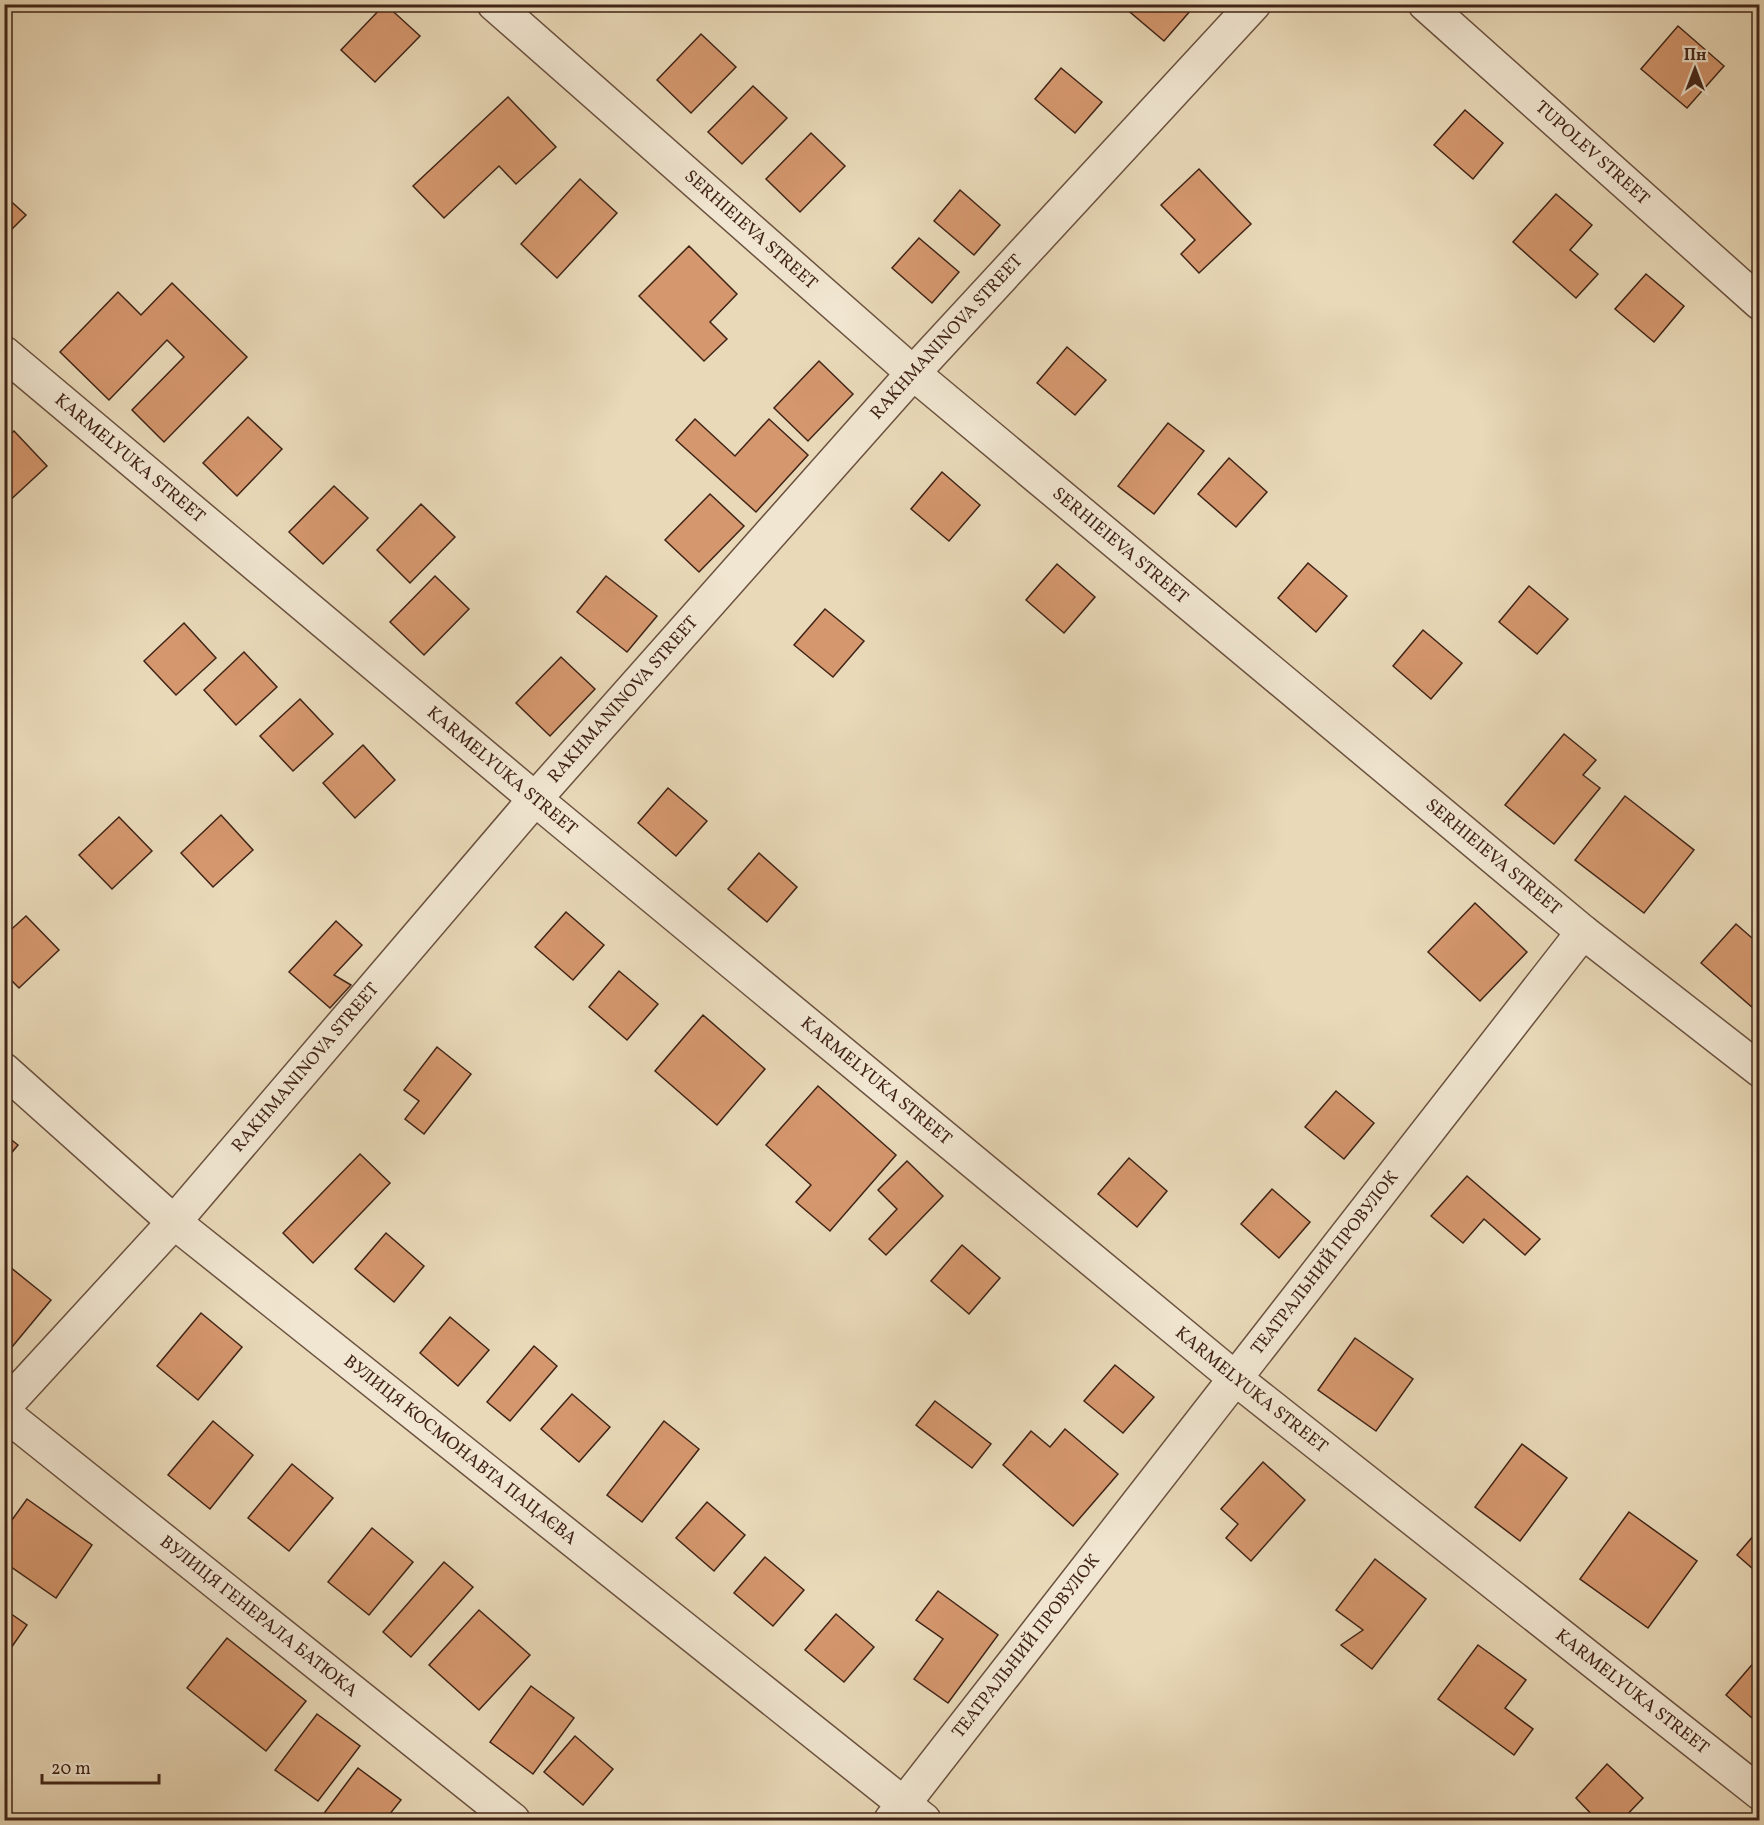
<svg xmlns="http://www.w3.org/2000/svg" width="1764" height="1825" font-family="Vollkorn,serif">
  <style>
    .building { fill: #d5976e; stroke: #412417; stroke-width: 1.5 }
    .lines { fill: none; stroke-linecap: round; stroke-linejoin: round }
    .street-casing { stroke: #6b513f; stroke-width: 36 }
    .street { stroke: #f1e6d1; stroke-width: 33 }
    .labels { text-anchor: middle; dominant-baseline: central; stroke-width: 4.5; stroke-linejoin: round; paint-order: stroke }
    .street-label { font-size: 18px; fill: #412417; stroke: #f1e6d1 }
  </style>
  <rect width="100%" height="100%" fill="#e9d9b8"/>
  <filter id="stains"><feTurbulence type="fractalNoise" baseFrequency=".00333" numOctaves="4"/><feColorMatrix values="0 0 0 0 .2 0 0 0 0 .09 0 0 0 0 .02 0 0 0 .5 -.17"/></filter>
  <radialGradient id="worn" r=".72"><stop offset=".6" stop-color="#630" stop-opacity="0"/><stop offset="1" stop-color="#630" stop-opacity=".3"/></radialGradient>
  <!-- building -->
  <g class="building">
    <path d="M 385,4 L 420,36 L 375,82 L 341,50 Z"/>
    <path d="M 1126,4 L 1184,4 L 1191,10 L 1164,41 L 1124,7 Z"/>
    <path d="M 1678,26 L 1724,66 L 1687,108 L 1641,69 Z"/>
    <path d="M 701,34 L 736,67 L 691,113 L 657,80 Z"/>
    <path d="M 1061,68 L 1102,102 L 1075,133 L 1035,99 Z"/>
    <path d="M 753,86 L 787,118 L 742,164 L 708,132 Z"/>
    <path d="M 508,97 L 556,147 L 516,184 L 499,166 L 444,218 L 413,186 Z"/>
    <path d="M 1465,110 L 1503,143 L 1473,179 L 1434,145 Z"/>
    <path d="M 811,133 L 845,166 L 800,212 L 766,179 Z"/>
    <path d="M 1199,169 L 1251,224 L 1199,273 L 1181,254 L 1195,240 L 1161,205 Z"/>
    <path d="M 580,179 L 617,213 L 557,278 L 521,244 Z"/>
    <path d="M 960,190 L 1000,225 L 974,255 L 934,221 Z"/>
    <path d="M 1556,194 L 1592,225 L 1570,250 L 1598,274 L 1576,298 L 1513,242 Z"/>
    <path d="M 4,195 L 26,215 L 4,237 Z"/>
    <path d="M 919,238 L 959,272 L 932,303 L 892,268 Z"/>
    <path d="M 689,246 L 737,294 L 710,322 L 727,339 L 704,361 L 639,296 Z"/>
    <path d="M 1646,274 L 1684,306 L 1654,342 L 1615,309 Z"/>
    <path d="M 172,283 L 247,357 L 164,442 L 132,410 L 184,357 L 167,340 L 109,400 L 60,352 L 118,292 L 141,315 Z"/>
    <path d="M 1067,347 L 1106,380 L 1075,415 L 1037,383 Z"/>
    <path d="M 819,361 L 853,394 L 808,441 L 774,408 Z"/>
    <path d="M 248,417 L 282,449 L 237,496 L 203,463 Z"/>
    <path d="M 695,419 L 735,456 L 769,419 L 808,455 L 756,512 L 676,440 Z"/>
    <path d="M 1168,423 L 1204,451 L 1154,514 L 1118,486 Z"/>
    <path d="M 14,431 L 47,466 L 7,503 L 4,501 L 4,440 Z"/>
    <path d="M 1229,458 L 1267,492 L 1236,527 L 1198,494 Z"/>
    <path d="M 942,472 L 980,505 L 949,541 L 911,509 Z"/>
    <path d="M 334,486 L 368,518 L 323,564 L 289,532 Z"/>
    <path d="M 710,494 L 744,526 L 699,572 L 665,540 Z"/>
    <path d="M 421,504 L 455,537 L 410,583 L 377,550 Z"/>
    <path d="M 1308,563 L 1347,596 L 1316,632 L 1278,598 Z"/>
    <path d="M 1057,564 L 1095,597 L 1064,633 L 1026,600 Z"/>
    <path d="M 435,576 L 469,609 L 424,655 L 390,622 Z"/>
    <path d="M 606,576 L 657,616 L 627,652 L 577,612 Z"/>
    <path d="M 1529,586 L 1568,619 L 1537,654 L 1499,622 Z"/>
    <path d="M 825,609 L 864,641 L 833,677 L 794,645 Z"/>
    <path d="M 184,623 L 216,658 L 176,695 L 144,661 Z"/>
    <path d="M 1423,630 L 1462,663 L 1431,699 L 1393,666 Z"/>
    <path d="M 244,652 L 277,687 L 236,725 L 204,690 Z"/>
    <path d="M 561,657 L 595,689 L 550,736 L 516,703 Z"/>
    <path d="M 300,699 L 333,734 L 293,771 L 260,736 Z"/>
    <path d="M 1564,734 L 1596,760 L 1583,775 L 1600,788 L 1554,844 L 1505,805 Z"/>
    <path d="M 363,745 L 395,780 L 355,818 L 323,783 Z"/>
    <path d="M 668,788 L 707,821 L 676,856 L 638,823 Z"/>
    <path d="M 1625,796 L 1694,850 L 1644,913 L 1575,860 Z"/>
    <path d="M 221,815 L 253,850 L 213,887 L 181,853 Z"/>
    <path d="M 119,817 L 152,851 L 112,889 L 79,855 Z"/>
    <path d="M 759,853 L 797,887 L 767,922 L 728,889 Z"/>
    <path d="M 1475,903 L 1527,952 L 1480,1001 L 1428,952 Z"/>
    <path d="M 566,912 L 604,945 L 573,980 L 535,947 Z"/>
    <path d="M 26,916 L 59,950 L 19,988 L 4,973 L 4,936 Z"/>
    <path d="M 336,921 L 362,945 L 334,975 L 351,985 L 330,1008 L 289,972 Z"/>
    <path d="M 1736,924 L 1760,945 L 1760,1014 L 1701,963 Z"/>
    <path d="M 619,971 L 658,1004 L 627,1040 L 589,1007 Z"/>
    <path d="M 703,1015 L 765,1069 L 717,1125 L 655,1071 Z"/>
    <path d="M 437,1047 L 471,1074 L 424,1134 L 405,1119 L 419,1101 L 404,1090 Z"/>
    <path d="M 818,1086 L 896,1155 L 830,1231 L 796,1202 L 811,1185 L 766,1145 Z"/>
    <path d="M 1336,1091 L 1374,1123 L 1344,1159 L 1305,1127 Z"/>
    <path d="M 4,1134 L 18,1145 L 4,1162 Z"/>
    <path d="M 360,1154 L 390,1183 L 313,1263 L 283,1233 Z"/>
    <path d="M 1129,1158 L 1167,1191 L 1137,1227 L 1098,1194 Z"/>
    <path d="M 907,1161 L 943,1196 L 886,1255 L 869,1239 L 897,1209 L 878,1190 Z"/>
    <path d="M 1467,1176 L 1540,1239 L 1525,1255 L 1484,1219 L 1463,1243 L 1431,1216 Z"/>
    <path d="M 1272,1189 L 1310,1222 L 1279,1258 L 1241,1224 Z"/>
    <path d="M 386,1233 L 424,1266 L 394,1302 L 355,1269 Z"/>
    <path d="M 962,1245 L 1000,1278 L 969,1314 L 931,1281 Z"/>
    <path d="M 10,1267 L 51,1300 L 7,1353 L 4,1351 L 4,1273 Z"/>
    <path d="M 201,1313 L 242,1347 L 198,1400 L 157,1366 Z"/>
    <path d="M 450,1317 L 489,1350 L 458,1386 L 420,1353 Z"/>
    <path d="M 1355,1338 L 1413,1379 L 1376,1431 L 1318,1390 Z"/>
    <path d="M 534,1346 L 557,1366 L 510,1421 L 487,1402 Z"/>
    <path d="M 1115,1365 L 1154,1397 L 1123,1433 L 1084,1401 Z"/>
    <path d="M 572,1394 L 610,1427 L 579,1462 L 541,1429 Z"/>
    <path d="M 935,1401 L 991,1444 L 972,1468 L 916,1425 Z"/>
    <path d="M 213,1421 L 253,1455 L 210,1509 L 168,1475 Z"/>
    <path d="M 664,1421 L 699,1449 L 642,1522 L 607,1495 Z"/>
    <path d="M 1065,1429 L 1118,1474 L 1073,1526 L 1003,1465 L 1031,1431 L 1050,1447 Z"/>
    <path d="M 1522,1444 L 1567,1478 L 1520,1541 L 1475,1507 Z"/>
    <path d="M 1263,1462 L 1305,1500 L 1251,1561 L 1226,1538 L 1238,1524 L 1221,1509 Z"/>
    <path d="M 292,1464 L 333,1498 L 289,1551 L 248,1518 Z"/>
    <path d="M 27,1499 L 92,1545 L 56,1598 L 4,1562 L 4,1531 Z"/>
    <path d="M 707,1502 L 745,1535 L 714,1571 L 676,1538 Z"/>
    <path d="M 1629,1512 L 1697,1561 L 1648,1628 L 1580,1579 Z"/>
    <path d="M 372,1528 L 413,1562 L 369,1615 L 328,1582 Z"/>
    <path d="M 1760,1528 L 1760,1575 L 1737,1555 Z"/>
    <path d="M 765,1557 L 804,1590 L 773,1626 L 734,1593 Z"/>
    <path d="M 1375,1559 L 1426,1599 L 1372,1669 L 1341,1645 L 1363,1630 L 1336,1610 Z"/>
    <path d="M 444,1562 L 473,1587 L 411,1657 L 383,1632 Z"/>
    <path d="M 938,1591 L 998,1635 L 948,1703 L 914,1679 L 943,1639 L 916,1620 Z"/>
    <path d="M 4,1609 L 27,1625 L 4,1658 Z"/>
    <path d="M 479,1610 L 530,1655 L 479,1710 L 429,1665 Z"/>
    <path d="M 836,1614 L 874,1647 L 844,1682 L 805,1650 Z"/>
    <path d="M 227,1638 L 306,1701 L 266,1751 L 187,1688 Z"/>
    <path d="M 1478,1645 L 1526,1680 L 1505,1708 L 1533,1729 L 1514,1755 L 1438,1699 Z"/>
    <path d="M 1756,1660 L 1760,1663 L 1760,1725 L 1726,1695 Z"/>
    <path d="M 531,1686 L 574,1718 L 533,1774 L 490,1742 Z"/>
    <path d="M 317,1714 L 360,1746 L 318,1801 L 275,1770 Z"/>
    <path d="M 575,1736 L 613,1769 L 583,1805 L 544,1772 Z"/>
    <path d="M 1607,1764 L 1643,1798 L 1622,1820 L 1597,1820 L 1576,1798 Z"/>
    <path d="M 358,1768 L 401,1800 L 385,1820 L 319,1820 Z"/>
  </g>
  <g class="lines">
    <defs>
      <g id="street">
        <path id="s1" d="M 494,4 L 913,373 L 1583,932 L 1760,1070"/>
        <path id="s2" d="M 1425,4 L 1760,303"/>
        <path id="s3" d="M 4,353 L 535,799 L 1236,1379 L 1760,1793"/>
        <path id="s4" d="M 4,1070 L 174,1222 L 924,1820"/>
        <path id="s5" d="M 4,1407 L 174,1222 L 535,799 L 913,373 L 1254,4"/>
        <path id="s6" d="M 4,1413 L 513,1820"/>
        <path id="s7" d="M 891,1820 L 1583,932"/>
      </g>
    </defs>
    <!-- street casing -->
    <use href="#street" class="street-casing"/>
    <!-- street -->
    <use href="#street" class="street"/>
  </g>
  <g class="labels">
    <!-- street labels -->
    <g class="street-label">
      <text stroke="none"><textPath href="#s2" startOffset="224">TUPOLEV STREET</textPath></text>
      <text stroke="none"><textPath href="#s1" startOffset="342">SERHIEIEVA STREET</textPath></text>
      <text stroke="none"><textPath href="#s5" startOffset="1426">RAKHMANINOVA STREET</textPath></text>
      <text stroke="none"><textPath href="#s3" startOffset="164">KARMELYUKA STREET</textPath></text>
      <text stroke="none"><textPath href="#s1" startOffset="828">SERHIEIEVA STREET</textPath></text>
      <text stroke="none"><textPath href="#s5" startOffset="940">RAKHMANINOVA STREET</textPath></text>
      <text stroke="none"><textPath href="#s3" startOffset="650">KARMELYUKA STREET</textPath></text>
      <text stroke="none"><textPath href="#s1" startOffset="1314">SERHIEIEVA STREET</textPath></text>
      <text stroke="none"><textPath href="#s5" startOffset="454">RAKHMANINOVA STREET</textPath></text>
      <text stroke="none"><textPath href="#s3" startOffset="1136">KARMELYUKA STREET</textPath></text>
      <text stroke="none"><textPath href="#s7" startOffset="706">ТЕАТРАЛЬНИЙ ПРОВУЛОК</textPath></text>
      <text stroke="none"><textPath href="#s3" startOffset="1622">KARMELYUKA STREET</textPath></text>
      <text stroke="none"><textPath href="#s4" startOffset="594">ВУЛИЦЯ КОСМОНАВТА ПАЦАЄВА</textPath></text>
      <text stroke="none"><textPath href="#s6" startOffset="326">ВУЛИЦЯ ГЕНЕРАЛА БАТЮКА</textPath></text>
      <text stroke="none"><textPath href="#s7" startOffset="220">ТЕАТРАЛЬНИЙ ПРОВУЛОК</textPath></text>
      <text stroke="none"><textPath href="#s3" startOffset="2108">KARMELYUKA STREET</textPath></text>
    </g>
  </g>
  <!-- margin -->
  <rect width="1764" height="1825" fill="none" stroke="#e9d9b8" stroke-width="24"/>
  <rect x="6" y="6" width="1752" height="1813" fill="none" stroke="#412417" stroke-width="3"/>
  <rect x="12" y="12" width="1740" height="1801" fill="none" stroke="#412417" stroke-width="1.5"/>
  <!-- north arrow -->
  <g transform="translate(1695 69)" stroke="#f1e6d1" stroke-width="4.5" paint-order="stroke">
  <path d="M0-4.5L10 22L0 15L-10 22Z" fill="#412417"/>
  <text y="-9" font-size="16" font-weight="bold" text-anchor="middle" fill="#412417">Пн</text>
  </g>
  <!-- scale -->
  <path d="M42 1774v9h117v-9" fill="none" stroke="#412417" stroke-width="3"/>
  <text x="51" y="1774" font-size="18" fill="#412417" stroke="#f1e6d1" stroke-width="4.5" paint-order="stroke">20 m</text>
  <rect width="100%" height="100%" filter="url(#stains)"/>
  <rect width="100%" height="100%" fill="url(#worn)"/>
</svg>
